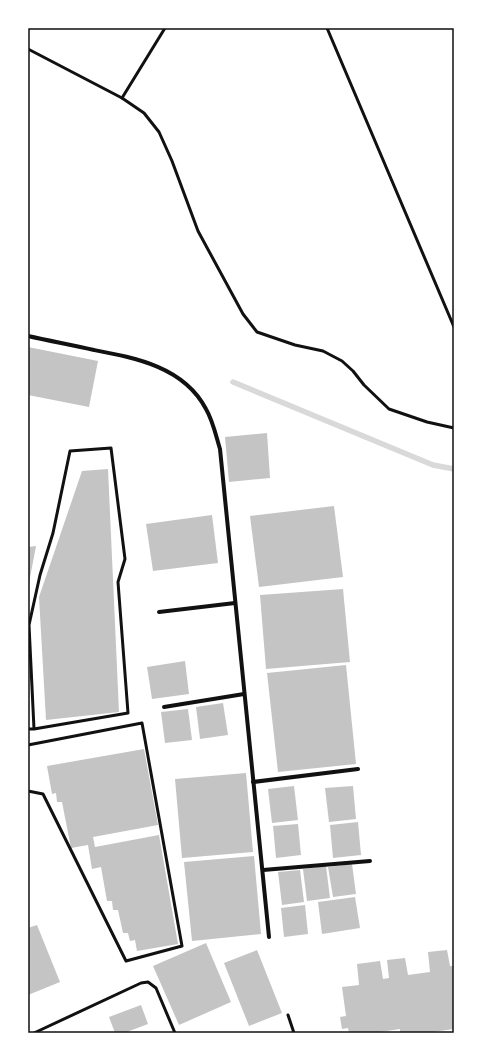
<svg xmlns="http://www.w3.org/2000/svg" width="482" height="1061" font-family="'Titillium Web',sans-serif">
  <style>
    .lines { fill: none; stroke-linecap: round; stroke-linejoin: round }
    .stream { stroke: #d9d9d9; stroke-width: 5.5 }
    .building { fill: #c4c4c4 }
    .service { stroke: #111; stroke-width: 3 }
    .minor { stroke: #111; stroke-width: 4 }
    .neatline { fill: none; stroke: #111; stroke-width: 1.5 }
  </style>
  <rect width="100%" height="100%" fill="#fff"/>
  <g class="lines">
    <!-- stream -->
    <path class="stream" d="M 233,382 L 433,465 L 454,469"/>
  </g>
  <!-- building -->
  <g class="building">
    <path d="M 28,347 L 98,361 L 89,407 L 28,395 Z"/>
    <path d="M 267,433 L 270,478 L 229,482 L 225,437 Z"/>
    <path d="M 108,469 L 119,712 L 46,720 L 39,597 L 82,471 Z"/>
    <path d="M 334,506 L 343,577 L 259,587 L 250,516 Z"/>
    <path d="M 212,515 L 218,563 L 153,571 L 146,524 Z"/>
    <path d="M 36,546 L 29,583 L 28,583 L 28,547 Z"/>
    <path d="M 343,589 L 350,662 L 266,669 L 260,595 Z"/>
    <path d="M 185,661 L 189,694 L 152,699 L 147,667 Z"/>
    <path d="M 346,665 L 356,764 L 278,772 L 267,673 Z"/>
    <path d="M 223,703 L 228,735 L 200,739 L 196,707 Z"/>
    <path d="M 188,709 L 192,740 L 165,743 L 161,712 Z"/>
    <path d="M 144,749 L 158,825 L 93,837 L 95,847 L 159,835 L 178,944 L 137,951 L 135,940 L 130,941 L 128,933 L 123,933 L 118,910 L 113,910 L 112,901 L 107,901 L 101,867 L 92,869 L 88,845 L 71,848 L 62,802 L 57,802 L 56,793 L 52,794 L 47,766 Z"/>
    <path d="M 246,773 L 253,852 L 182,858 L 175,779 Z"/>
    <path d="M 294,786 L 298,820 L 272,823 L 268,789 Z"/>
    <path d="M 353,786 L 356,819 L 329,822 L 325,788 Z"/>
    <path d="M 358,822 L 361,855 L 333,858 L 330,825 Z"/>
    <path d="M 298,824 L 301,855 L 276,858 L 273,826 Z"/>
    <path d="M 254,856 L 261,934 L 192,941 L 184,862 Z"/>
    <path d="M 352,864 L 356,894 L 333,897 L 328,867 Z"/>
    <path d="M 326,866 L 330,898 L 307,901 L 303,869 Z"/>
    <path d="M 300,870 L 304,902 L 282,905 L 278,872 Z"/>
    <path d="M 355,897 L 360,928 L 322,934 L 318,902 Z"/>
    <path d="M 305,905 L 308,934 L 284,937 L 281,908 Z"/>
    <path d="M 37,925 L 60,982 L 28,995 L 28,928 Z"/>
    <path d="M 206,943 L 231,1002 L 179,1025 L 153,966 Z"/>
    <path d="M 257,950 L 282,1013 L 249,1026 L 224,963 Z"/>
    <path d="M 447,950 L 450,966 L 454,966 L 454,1029 L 425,1033 L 400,1033 L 400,1029 L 380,1032 L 380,1033 L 349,1033 L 348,1028 L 342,1029 L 340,1017 L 346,1016 L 342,987 L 359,985 L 357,964 L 380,961 L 383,979 L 389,978 L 387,960 L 405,958 L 408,975 L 430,972 L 428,952 Z"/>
    <path d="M 141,1005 L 148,1024 L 124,1033 L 115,1033 L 109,1017 Z"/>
  </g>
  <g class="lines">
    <!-- service -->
    <g class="service">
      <path d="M 327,28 L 454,327"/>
      <path d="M 28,49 L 122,98 L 144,113 L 159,132 L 172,161 L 198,231 L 243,314 L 257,332 L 295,345 L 323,351 L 342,361 L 353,371 L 364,385 L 389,409 L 427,422 L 454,428"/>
      <path d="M 122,98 L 165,28"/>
      <path d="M 28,729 L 34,729 L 128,713 L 118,582 L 125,559 L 111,448 L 70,451 L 53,533 L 40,575 L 29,625 L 34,729"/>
      <path d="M 28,745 L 142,723 L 182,946 L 126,961 L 43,794 L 28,791"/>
      <path d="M 288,1015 L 294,1033"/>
      <path d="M 34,1033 L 141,983 L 148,982 L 156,988 L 175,1033"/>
    </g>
    <!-- minor -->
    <g class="minor">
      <path d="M 28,336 C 50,341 72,345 94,350 C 136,358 184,367 206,409 C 213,421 216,436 220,449 L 269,937"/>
      <path d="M 159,612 L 235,603"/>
      <path d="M 164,707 L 244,694"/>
      <path d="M 253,782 L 358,769"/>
      <path d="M 263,870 L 370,861"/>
    </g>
  </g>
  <!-- border -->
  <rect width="482" height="1061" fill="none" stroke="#ffffff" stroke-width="58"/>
  <rect x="29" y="29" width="424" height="1003" class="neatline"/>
</svg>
